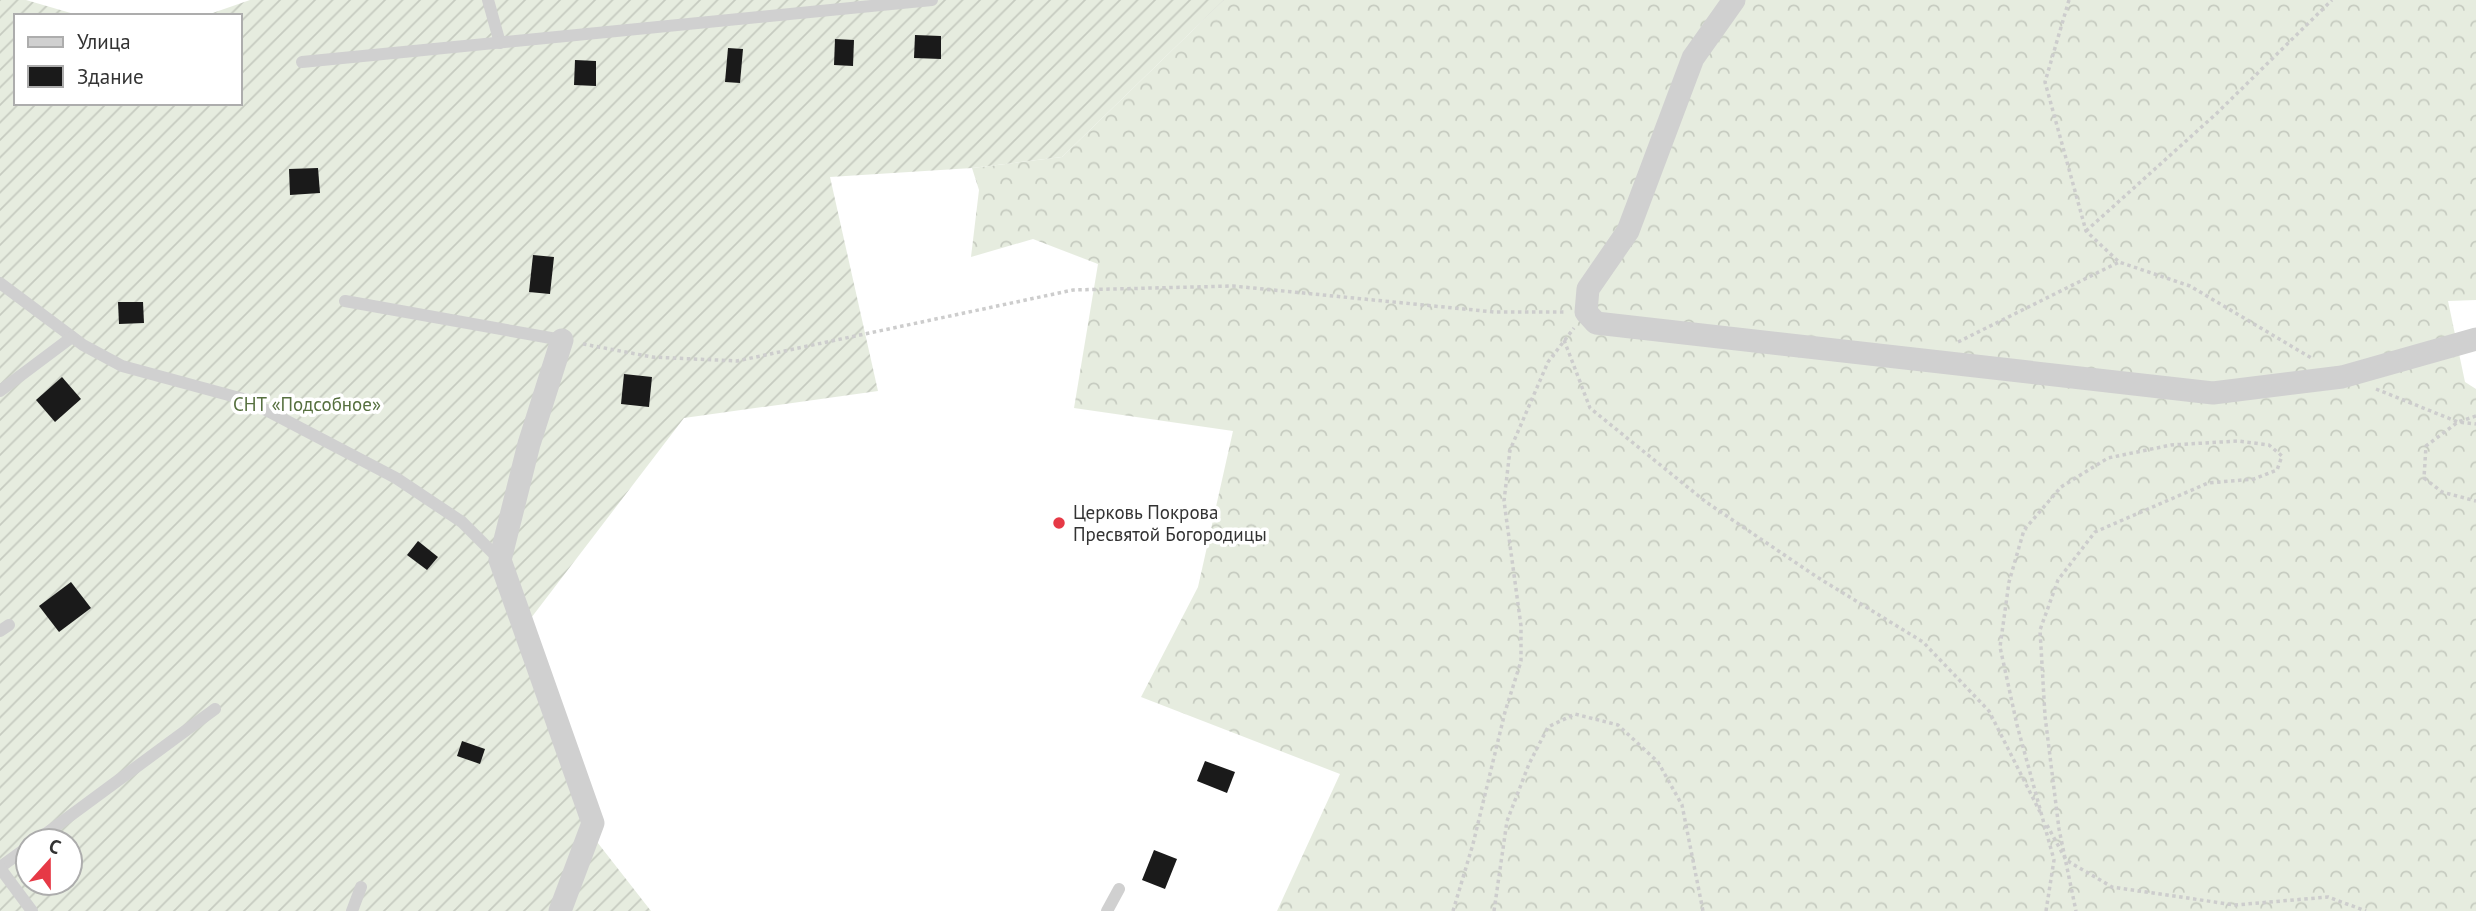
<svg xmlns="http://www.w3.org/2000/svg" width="2476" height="911" font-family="'PT Sans',sans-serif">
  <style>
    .forest { fill: url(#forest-crowns) }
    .garden { fill: url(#garden-furrows); fill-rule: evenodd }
    .building { fill: #1a1a1a }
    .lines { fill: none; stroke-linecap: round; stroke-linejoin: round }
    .path { stroke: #cdcdcd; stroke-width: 3.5; stroke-dasharray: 3.5 3.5; stroke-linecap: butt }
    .service { stroke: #d0d0d0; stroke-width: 12 }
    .minor { stroke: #d0d0d0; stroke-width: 23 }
    .poi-dot { fill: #e63946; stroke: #fff; stroke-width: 2.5 }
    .labels { text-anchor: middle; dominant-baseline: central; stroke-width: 7; stroke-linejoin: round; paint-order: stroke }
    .park-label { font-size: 19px; fill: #56703f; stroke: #fff }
    .poi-label { font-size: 19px; fill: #333; stroke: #fff; text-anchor: start }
  </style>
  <defs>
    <pattern id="forest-crowns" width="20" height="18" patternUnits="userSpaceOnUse" patternTransform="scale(1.75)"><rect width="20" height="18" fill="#e6ecdf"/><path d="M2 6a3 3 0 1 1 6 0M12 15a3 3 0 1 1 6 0" fill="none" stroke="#c6cbc0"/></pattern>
    <pattern id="garden-furrows" width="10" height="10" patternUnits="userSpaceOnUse" patternTransform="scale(1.75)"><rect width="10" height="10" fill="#e6ecdf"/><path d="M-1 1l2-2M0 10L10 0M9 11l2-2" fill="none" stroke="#c6cbc0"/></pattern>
  </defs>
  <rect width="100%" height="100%" fill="#fff"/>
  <!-- forest -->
  <path class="forest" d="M 1224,0 L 2476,0 L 2476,300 L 2448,301 L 2465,382 L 2476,389 L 2476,911 L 1277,911 L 1340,774 L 1141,697 L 1198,587 L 1233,431 L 1074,408 L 1098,264 L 1033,239 L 971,257 L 979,190 L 972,168 L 1062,157 Z"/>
  <!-- garden -->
  <path class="garden" d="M 0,0 L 26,0 L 81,16 L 16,16 L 16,103 L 240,103 L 240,16 L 204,16 L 250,0 L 1224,0 L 1062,157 L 972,168 L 830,177 L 878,391 L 684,418 L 528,622 L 583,824 L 651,911 L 0,911 ZM 28,841 L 70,841 L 70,883 L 28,883 Z"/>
  <!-- building -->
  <g class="building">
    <path d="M 915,35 L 941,36 L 941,59 L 914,58 Z"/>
    <path d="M 835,39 L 854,40 L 853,66 L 834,65 Z"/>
    <path d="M 728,48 L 743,49 L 740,83 L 725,82 Z"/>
    <path d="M 575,60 L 596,61 L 596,86 L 574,85 Z"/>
    <path d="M 318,168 L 320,193 L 290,195 L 289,169 Z"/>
    <path d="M 533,255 L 554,257 L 550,294 L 529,292 Z"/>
    <path d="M 118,302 L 143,302 L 144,323 L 119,324 Z"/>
    <path d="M 624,374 L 652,377 L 649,407 L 621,404 Z"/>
    <path d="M 62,377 L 81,399 L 55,422 L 36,400 Z"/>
    <path d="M 418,541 L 438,557 L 427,570 L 407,555 Z"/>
    <path d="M 71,582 L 91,608 L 59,632 L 39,606 Z"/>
    <path d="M 462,741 L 485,749 L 480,764 L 457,756 Z"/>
    <path d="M 1205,761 L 1235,772 L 1227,793 L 1197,781 Z"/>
    <path d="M 1154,850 L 1177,859 L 1165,889 L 1142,880 Z"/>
  </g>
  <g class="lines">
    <!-- path -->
    <g class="path">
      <path d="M 2069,0 L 2045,82 L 2086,231 L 2119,262 L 2190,286 L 2313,359"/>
      <path d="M 2086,231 L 2216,114 L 2332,0"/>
      <path d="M 1564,340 L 1590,408 L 1706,502 L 1817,577 L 1923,642 L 1989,711 L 2040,812"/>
      <path d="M 1958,342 L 2119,262"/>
      <path d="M 583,344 L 652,357 L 737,361 L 1073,290 L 1233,286 L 1494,312 L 1566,312"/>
      <path d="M 2376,389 L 2458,422 L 2476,424"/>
      <path d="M 2476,416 L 2458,422 L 2426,446 L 2424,478 L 2442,492 L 2476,501"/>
      <path d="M 2047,825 L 2066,860 L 2112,887 L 2235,905 L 2328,897 L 2366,911"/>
      <path d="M 1453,911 L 1473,844 L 1505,712 L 1521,661 L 1521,626 L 1504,501 L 1510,450 L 1548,362 L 1574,328"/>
      <path d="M 1494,911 L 1507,821 L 1529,764 L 1548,727 L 1575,714 L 1618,725 L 1658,762 L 1682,805 L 1703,911"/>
      <path d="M 2046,911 L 2054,860 L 2017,725 L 2000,647 L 2009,582 L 2024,530 L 2061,487 L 2108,458 L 2171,445 L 2238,441 L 2269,445 L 2282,456 L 2277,470 L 2254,479 L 2208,483 L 2095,532 L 2058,580 L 2040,630 L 2045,716 L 2059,829 L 2076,911"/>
    </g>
    <!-- service -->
    <g class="service">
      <path d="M 488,0 L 500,43"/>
      <path d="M 302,62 L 932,0"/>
      <path d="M 0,283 L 83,345 L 122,366 L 247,400 L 396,478 L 462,522 L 500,560"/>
      <path d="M 345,301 L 562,340"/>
      <path d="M 0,391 L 72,337"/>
      <path d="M 0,631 L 9,625"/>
      <path d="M 36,841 L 215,709"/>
      <path d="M 0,867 L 28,847"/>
      <path d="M 0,868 L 32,911"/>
      <path d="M 352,911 L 361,887"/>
      <path d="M 1107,911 L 1119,889"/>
    </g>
    <!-- minor -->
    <g class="minor">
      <path d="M 1734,0 L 1693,58 L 1628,231 L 1588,289 L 1586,312 L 1596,323 L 2213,393 L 2342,377 L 2476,339"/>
      <path d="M 560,911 L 593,823 L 500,560 L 529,444 L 562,340"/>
    </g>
  </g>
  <!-- markers -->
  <circle class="poi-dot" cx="1059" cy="523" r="7"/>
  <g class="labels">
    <!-- park labels -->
    <g class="park-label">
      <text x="307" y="404">СНТ «Подсобное»</text>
    </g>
    <!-- poi labels -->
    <g class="poi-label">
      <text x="1073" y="512">Церковь Покрова<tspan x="1073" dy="22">Пресвятой Богородицы</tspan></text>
    </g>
  </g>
  <!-- legend -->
  <rect x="14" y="14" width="228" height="91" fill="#ffffff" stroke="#adadad" stroke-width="2"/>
  <rect x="28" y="37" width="35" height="10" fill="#d0d0d0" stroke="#adadad" stroke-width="2"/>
  <text x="77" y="49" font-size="21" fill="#333333">Улица</text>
  <rect x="28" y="66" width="35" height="21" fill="#1a1a1a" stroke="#adadad" stroke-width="2"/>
  <text x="77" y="84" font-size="21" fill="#333333">Здание</text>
  <!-- north arrow -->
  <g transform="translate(49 862) rotate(21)"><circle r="33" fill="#ffffff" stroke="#adadad" stroke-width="2"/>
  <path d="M0-5L12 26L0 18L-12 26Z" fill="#e63946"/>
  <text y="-10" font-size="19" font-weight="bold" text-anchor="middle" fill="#333333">С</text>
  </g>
</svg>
